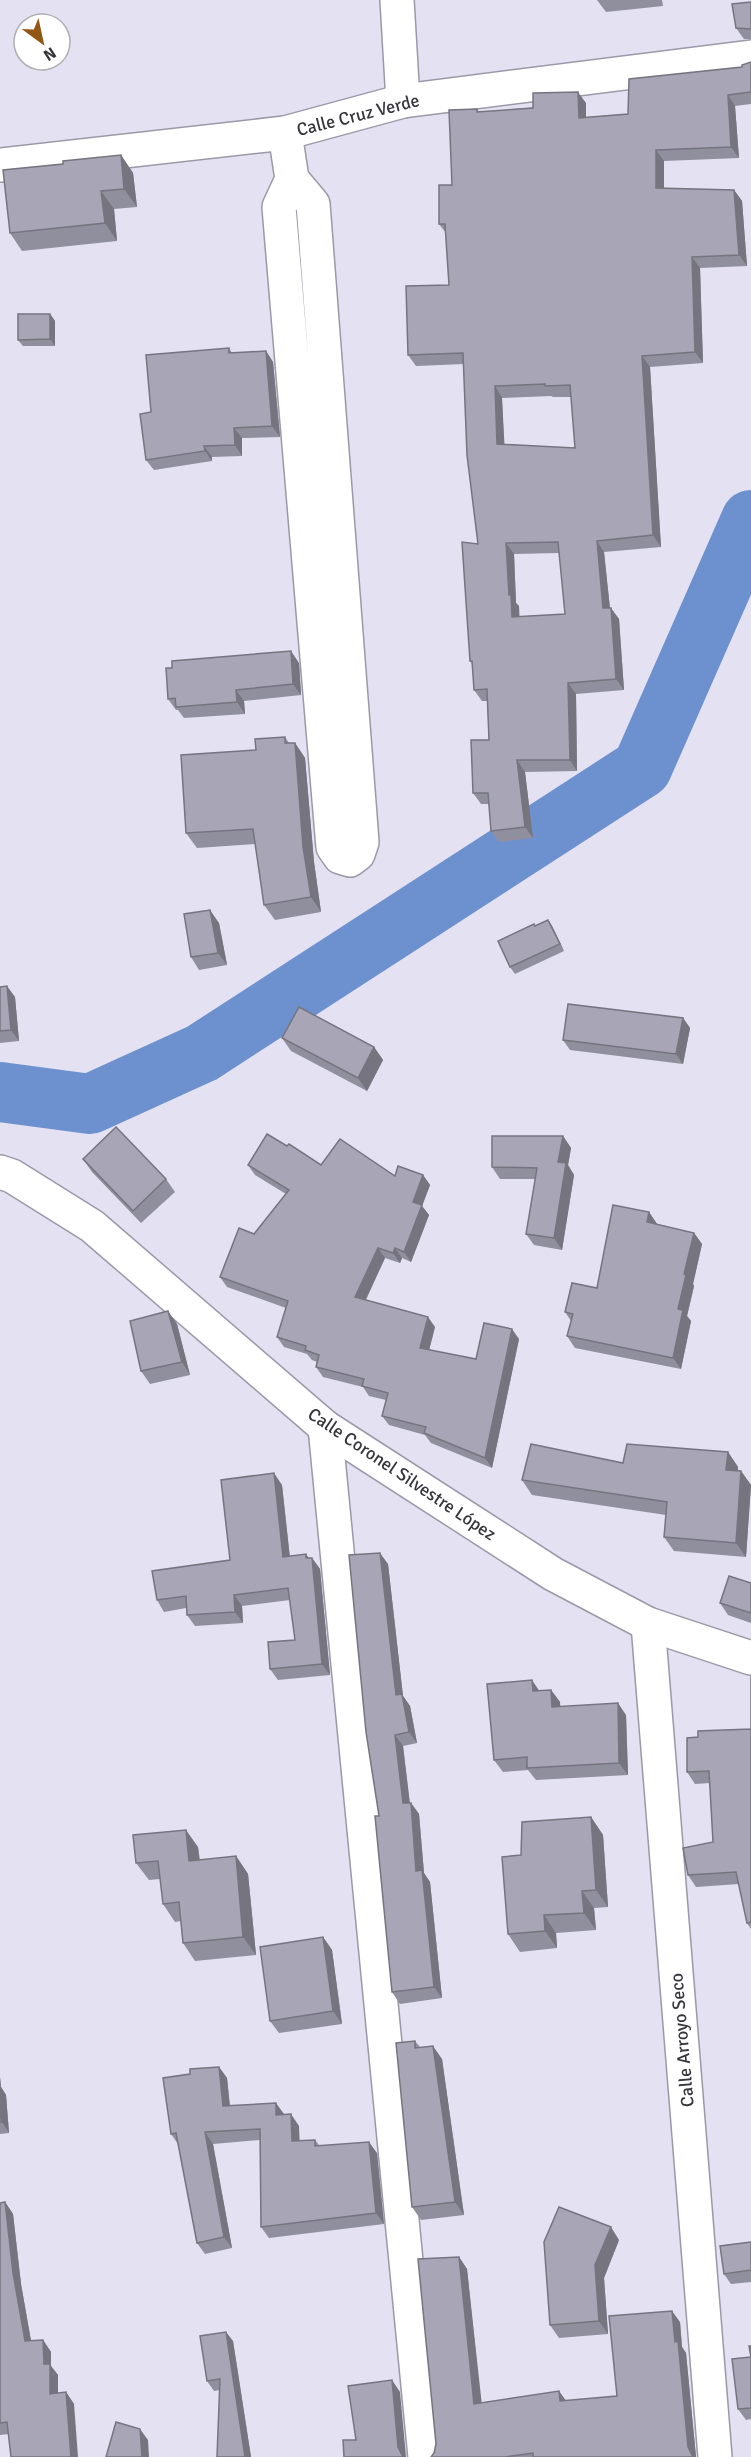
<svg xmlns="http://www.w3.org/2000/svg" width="751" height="2457" font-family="Signika,sans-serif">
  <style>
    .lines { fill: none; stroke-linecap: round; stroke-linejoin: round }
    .river { stroke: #6d91ce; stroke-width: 60 }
    .minor-casing { stroke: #9b99a8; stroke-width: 36 }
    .minor { stroke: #fff; stroke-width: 33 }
    .wall { fill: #908f9d; fill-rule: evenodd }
    .shaded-wall { fill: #76747f }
    .building { fill: #a8a6b6; stroke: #76747f; stroke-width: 1.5; fill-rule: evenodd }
    .labels { text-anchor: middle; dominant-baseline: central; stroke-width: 6; stroke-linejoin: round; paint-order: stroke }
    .street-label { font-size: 18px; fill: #36353b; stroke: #fff }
  </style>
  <rect width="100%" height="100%" fill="#e3e1f2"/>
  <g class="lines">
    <!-- river -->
    <path class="river" d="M 0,1092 L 90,1104 L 202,1053 L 642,768 L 751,520"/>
    <defs>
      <g id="minor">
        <path d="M 397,0 L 403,101"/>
        <path d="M 285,133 L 292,179 L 279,207 L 333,847 L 340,857 L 350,860 L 358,854 L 362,842 L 313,204 L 292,179"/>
        <path d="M 0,165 L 285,133 L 403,101 L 751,57"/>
        <path d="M 0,1172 L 12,1176 L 92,1226 L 325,1427 L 553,1574 L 648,1624 L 751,1658"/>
        <path d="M 325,1427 L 425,2457"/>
        <path d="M 648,1624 L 715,2457"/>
      </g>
    </defs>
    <!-- minor casing -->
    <use href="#minor" class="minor-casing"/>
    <!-- minor -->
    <use href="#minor" class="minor"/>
  </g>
  <!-- wall -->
  <g class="wall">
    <path d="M 597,0 L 662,0 L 663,6 L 606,12 Z"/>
    <path d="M 751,2 L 751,39 L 744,39 L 736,28 Z"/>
    <path d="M 751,62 L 751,104 L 735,106 L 739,158 L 664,161 L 664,189 L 734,190 L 742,201 L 747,266 L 700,268 L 703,363 L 650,367 L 661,547 L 604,552 L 610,608 L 619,619 L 624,690 L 576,694 L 577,771 L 525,772 L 533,838 L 499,842 L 491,831 L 489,804 L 481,804 L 473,793 L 489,740 L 487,701 L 482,701 L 474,690 L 473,665 L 470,661 L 478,544 L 464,364 L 416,366 L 408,355 L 449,285 L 446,233 L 439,224 L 452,185 L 477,109 L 479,112 L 586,103 L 586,117 L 628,114 L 742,67 ZM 551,396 L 553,397 L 571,397 L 575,448 L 504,445 L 502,398 ZM 559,553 L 565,614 L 519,617 L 519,606 L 516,603 L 514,554 Z"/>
    <path d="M 121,155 L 133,173 L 137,207 L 114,209 L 117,241 L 22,251 L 10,233 L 63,164 Z"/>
    <path d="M 50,314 L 55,321 L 55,346 L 23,346 L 18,340 Z"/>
    <path d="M 229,348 L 232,353 L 266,351 L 273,362 L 280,437 L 242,438 L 242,456 L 212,457 L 212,461 L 154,470 L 146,460 L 151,412 Z"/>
    <path d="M 299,663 L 301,695 L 244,701 L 245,714 L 184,718 L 178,710 L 176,710 L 168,699 Z"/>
    <path d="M 285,737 L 289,743 L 295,743 L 305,758 L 314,862 L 321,912 L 275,920 L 264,905 L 255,844 L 197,848 L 186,833 L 256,750 Z"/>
    <path d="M 548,920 L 552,926 L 564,951 L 515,974 L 510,967 Z"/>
    <path d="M 219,923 L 227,965 L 199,970 L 191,957 Z"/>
    <path d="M 0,987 L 15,997 L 19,1041 L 0,1043 Z"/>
    <path d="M 683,1018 L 690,1028 L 683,1064 L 570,1050 L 563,1040 Z"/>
    <path d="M 282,1038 L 374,1047 L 383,1060 L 367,1091 L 291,1051 Z"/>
    <path d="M 563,1136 L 571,1148 L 568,1165 L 574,1175 L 562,1250 L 534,1245 L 526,1234 L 535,1179 L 500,1179 L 492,1167 Z"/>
    <path d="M 287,1146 L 321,1165 L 395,1176 L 423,1175 L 430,1185 L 422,1206 L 429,1215 L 411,1262 L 402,1258 L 400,1263 L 385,1258 L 366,1300 L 435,1327 L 429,1350 L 476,1359 L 519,1339 L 492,1468 L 431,1443 L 425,1435 L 389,1425 L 382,1416 L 386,1400 L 369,1396 L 363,1387 L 323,1377 L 316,1367 L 317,1362 L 312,1360 L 307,1354 L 284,1347 L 277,1337 L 286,1308 L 227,1287 L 220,1277 L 286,1194 L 255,1175 L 248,1165 Z"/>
    <path d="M 83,1159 L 166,1179 L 175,1192 L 141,1223 L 92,1172 Z"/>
    <path d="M 649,1212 L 657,1224 L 694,1233 L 702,1244 L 693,1284 L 694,1286 L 687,1316 L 691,1321 L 681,1369 L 575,1348 L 567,1336 L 571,1321 L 565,1312 L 597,1288 Z"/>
    <path d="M 177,1324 L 190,1375 L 150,1384 L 141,1371 Z"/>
    <path d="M 728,1452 L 738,1467 L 738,1471 L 741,1471 L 751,1485 L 746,1557 L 674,1551 L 664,1537 L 666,1515 L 532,1495 L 522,1480 L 623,1463 Z"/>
    <path d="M 282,1485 L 290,1557 L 306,1554 L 308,1558 L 312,1558 L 320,1569 L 330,1675 L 278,1680 L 270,1669 L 295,1640 L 290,1600 L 242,1606 L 243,1623 L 195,1626 L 187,1615 L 186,1608 L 164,1612 L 157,1600 L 230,1560 Z"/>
    <path d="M 388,1564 L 403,1696 L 410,1706 L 417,1743 L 403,1746 L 410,1803 L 411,1803 L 419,1814 L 424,1873 L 430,1882 L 442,1998 L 400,2004 L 392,1992 L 379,1816 Z"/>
    <path d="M 751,1583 L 751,1623 L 728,1615 L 720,1603 Z"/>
    <path d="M 751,1676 L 751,1929 L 747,1923 L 739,1884 L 696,1887 L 688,1875 L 713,1842 L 710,1783 L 695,1784 L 687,1772 L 698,1737 L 751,1729 Z"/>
    <path d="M 551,1690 L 560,1702 L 560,1707 L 626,1715 L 628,1775 L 536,1780 L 528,1770 L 503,1772 L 494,1760 L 539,1691 Z"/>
    <path d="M 591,1817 L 603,1835 L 608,1907 L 594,1908 L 596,1930 L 556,1933 L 557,1948 L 520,1952 L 508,1934 L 521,1855 Z"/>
    <path d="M 198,1847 L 200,1860 L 236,1856 L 248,1874 L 256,1955 L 195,1961 L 183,1943 L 181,1921 L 175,1922 L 163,1904 L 160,1879 L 149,1880 L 136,1863 Z"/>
    <path d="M 323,1937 L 332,1950 L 342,2024 L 279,2033 L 270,2021 Z"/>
    <path d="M 415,2041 L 420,2047 L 442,2059 L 464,2215 L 421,2220 L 412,2207 Z"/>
    <path d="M 219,2067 L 227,2078 L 230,2106 L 284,2114 L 299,2126 L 299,2140 L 315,2140 L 319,2145 L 377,2153 L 384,2224 L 269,2238 L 261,2227 L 260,2140 L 213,2144 L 232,2248 L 205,2254 L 197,2243 L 178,2144 L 171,2134 L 190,2074 Z"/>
    <path d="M 0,2077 L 1,2087 L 6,2095 L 9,2133 L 0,2134 Z"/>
    <path d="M 5,2202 L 13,2214 L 21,2284 L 31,2341 L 43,2340 L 51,2352 L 51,2366 L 58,2375 L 58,2393 L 66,2392 L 74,2404 L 9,2434 L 0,2435 L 0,2203 Z"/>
    <path d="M 619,2240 L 604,2278 L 608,2334 L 559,2338 L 550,2325 Z"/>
    <path d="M 751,2242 L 751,2282 L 731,2284 L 724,2274 Z"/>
    <path d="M 459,2257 L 467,2269 L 481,2403 L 566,2401 L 617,2396 L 680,2322 L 682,2347 L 686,2353 L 696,2457 L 431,2457 L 434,2453 L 436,2444 Z"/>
    <path d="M 233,2341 L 251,2457 L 217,2457 L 220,2390 L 214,2391 L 207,2381 Z"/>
    <path d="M 751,2346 L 751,2419 L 746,2420 L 738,2409 L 751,2357 Z"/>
  </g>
  <!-- shaded-wall -->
  <g class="shaded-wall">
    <path d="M 578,92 L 586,103 L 586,129 L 579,118 Z"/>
    <path d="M 728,95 L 735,106 L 739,158 L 731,147 Z"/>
    <path d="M 656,150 L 664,161 L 664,200 L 656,188 Z"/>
    <path d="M 121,155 L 133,173 L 137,207 L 124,189 Z"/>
    <path d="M 734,190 L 742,201 L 747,266 L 739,255 Z"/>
    <path d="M 101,191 L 114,209 L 117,241 L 105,223 Z"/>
    <path d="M 692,257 L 700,268 L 703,363 L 695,352 Z"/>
    <path d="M 50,314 L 55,321 L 55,346 L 50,339 Z"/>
    <path d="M 266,351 L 273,362 L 280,437 L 272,426 Z"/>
    <path d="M 642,356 L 650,367 L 661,547 L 653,535 Z"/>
    <path d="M 495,386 L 502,398 L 505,455 L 497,444 Z"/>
    <path d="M 234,428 L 242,438 L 242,456 L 235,445 Z"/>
    <path d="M 204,446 L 212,457 L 212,461 L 205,451 Z"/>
    <path d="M 597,541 L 604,552 L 611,619 L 603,608 Z"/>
    <path d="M 506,543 L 514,554 L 516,603 L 519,606 L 520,628 L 512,617 L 509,595 Z"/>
    <path d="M 611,608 L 619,619 L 624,690 L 616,679 Z"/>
    <path d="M 291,651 L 299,663 L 301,695 L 293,684 Z"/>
    <path d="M 568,683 L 576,694 L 577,771 L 570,760 Z"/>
    <path d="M 236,690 L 244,701 L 245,714 L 237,702 Z"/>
    <path d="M 295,743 L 305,758 L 314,862 L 321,912 L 311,897 L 303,847 Z"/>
    <path d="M 517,760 L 525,772 L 533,838 L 525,827 Z"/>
    <path d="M 210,910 L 219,923 L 227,965 L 218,953 Z"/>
    <path d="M 548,920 L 552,926 L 564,951 L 560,944 Z"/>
    <path d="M 7,986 L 15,997 L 19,1041 L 11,1030 Z"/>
    <path d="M 683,1018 L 690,1028 L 683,1064 L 676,1054 Z"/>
    <path d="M 374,1047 L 383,1060 L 367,1091 L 358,1078 Z"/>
    <path d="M 563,1136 L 571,1148 L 568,1165 L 574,1175 L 562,1250 L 554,1238 L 558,1162 Z"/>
    <path d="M 423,1175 L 430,1185 L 422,1206 L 429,1215 L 411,1262 L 404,1252 L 413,1202 Z"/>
    <path d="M 649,1212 L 657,1224 L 655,1233 L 647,1222 Z"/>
    <path d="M 694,1233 L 702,1244 L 693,1284 L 694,1286 L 687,1316 L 691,1321 L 681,1369 L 673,1358 L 678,1309 L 684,1274 Z"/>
    <path d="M 378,1248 L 385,1258 L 362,1307 L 355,1297 Z"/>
    <path d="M 395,1248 L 402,1258 L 400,1263 L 393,1253 Z"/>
    <path d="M 168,1311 L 177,1324 L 190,1375 L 182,1362 Z"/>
    <path d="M 428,1317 L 435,1327 L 427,1358 L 420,1348 Z"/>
    <path d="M 512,1329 L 519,1339 L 492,1468 L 485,1458 Z"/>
    <path d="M 728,1452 L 738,1467 L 737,1485 L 726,1470 Z"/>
    <path d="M 741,1471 L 751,1485 L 746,1557 L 736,1543 Z"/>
    <path d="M 274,1473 L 282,1485 L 291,1569 L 283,1557 Z"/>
    <path d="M 380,1553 L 388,1564 L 403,1696 L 410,1706 L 417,1743 L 409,1732 L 396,1695 Z"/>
    <path d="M 306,1554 L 313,1564 L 312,1558 L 320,1569 L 330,1675 L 322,1664 Z"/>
    <path d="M 234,1595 L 242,1606 L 243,1623 L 235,1612 Z"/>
    <path d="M 532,1680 L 540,1692 L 533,1691 Z"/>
    <path d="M 551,1690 L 560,1702 L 561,1719 L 552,1707 Z"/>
    <path d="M 618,1703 L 626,1715 L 628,1775 L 619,1763 Z"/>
    <path d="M 395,1735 L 403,1746 L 411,1815 L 403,1803 Z"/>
    <path d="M 411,1803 L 419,1814 L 424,1873 L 430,1882 L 442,1998 L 434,1987 L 416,1871 Z"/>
    <path d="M 591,1817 L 603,1835 L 608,1907 L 596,1890 Z"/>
    <path d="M 186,1830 L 198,1847 L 201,1878 L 189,1861 Z"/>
    <path d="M 236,1856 L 248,1874 L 256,1955 L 243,1937 Z"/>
    <path d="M 582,1891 L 594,1908 L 596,1930 L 584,1913 Z"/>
    <path d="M 544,1915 L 556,1933 L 557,1948 L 545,1931 Z"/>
    <path d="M 323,1937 L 332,1950 L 342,2024 L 333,2011 Z"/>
    <path d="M 433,2046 L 442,2059 L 464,2215 L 455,2202 Z"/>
    <path d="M 219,2067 L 227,2078 L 231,2117 L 223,2106 Z"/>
    <path d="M 0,2077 L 1,2087 L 6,2095 L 9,2133 L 2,2122 L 0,2103 Z"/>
    <path d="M 276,2103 L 284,2114 L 284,2126 L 276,2115 Z"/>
    <path d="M 291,2114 L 299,2126 L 300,2152 L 292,2141 Z"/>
    <path d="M 205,2132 L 213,2144 L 232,2248 L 224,2237 Z"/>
    <path d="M 369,2142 L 377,2153 L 384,2224 L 376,2213 Z"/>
    <path d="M 5,2202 L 13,2214 L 21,2284 L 33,2352 L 25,2341 L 13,2273 Z"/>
    <path d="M 611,2227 L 619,2240 L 604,2278 L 608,2334 L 599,2321 L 595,2265 Z"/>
    <path d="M 459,2257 L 467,2269 L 483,2415 L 474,2404 Z"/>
    <path d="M 672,2311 L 680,2322 L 682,2347 L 686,2353 L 696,2457 L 693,2457 L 688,2447 L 675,2342 Z"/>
    <path d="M 226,2332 L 233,2341 L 251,2457 L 245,2457 Z"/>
    <path d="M 43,2340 L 51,2352 L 51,2366 L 58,2375 L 58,2405 L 50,2394 L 44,2364 Z"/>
    <path d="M 392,2380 L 400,2392 L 406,2457 L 402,2457 L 398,2447 Z"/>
    <path d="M 559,2391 L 567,2402 L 560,2401 Z"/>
    <path d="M 66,2392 L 74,2404 L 78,2457 L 71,2457 Z"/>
    <path d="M 140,2429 L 148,2440 L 149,2457 L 142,2457 Z"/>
  </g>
  <!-- building -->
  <g class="building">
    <path d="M 751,2 L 751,29 L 736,28 L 732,4 Z"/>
    <path d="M 751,62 L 751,92 L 728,95 L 731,147 L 656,150 L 656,188 L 734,190 L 739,255 L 692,257 L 695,352 L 642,356 L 653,535 L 597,541 L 603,608 L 611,608 L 616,679 L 568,683 L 570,760 L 517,760 L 525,827 L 491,831 L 488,793 L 473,793 L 471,740 L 489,740 L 487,689 L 474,690 L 472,661 L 470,661 L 462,542 L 478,544 L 467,455 L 463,353 L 408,355 L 406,286 L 449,285 L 445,224 L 439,224 L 439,185 L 452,185 L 449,110 L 477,109 L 477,112 L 533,108 L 533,93 L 578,92 L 579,118 L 628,114 L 629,79 L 742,67 L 742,65 ZM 545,384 L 545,386 L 570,385 L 575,448 L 497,444 L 495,386 ZM 558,542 L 565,614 L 512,617 L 511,595 L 509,595 L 506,543 Z"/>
    <path d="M 121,155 L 124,189 L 101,191 L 105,223 L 10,233 L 3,170 L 63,164 L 63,161 Z"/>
    <path d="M 18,314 L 50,314 L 50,339 L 18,340 Z"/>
    <path d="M 229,348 L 229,353 L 266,351 L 272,426 L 234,428 L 235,445 L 204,446 L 205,451 L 146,460 L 140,414 L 151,412 L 146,355 Z"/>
    <path d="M 291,651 L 293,684 L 236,690 L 237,702 L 176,707 L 175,698 L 168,699 L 166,668 L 172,668 L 172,661 Z"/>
    <path d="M 285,737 L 285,743 L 295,743 L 303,847 L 311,897 L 264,905 L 253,829 L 186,833 L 181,755 L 256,750 L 255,739 Z"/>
    <path d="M 210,910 L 218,953 L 191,957 L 184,914 Z"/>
    <path d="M 548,920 L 560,944 L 510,967 L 498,941 L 534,924 L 535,926 Z"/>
    <path d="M 7,986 L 11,1030 L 0,1031 L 0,987 Z"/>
    <path d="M 568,1004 L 683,1018 L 676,1054 L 563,1040 Z"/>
    <path d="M 299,1007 L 374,1047 L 358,1078 L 282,1038 Z"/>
    <path d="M 116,1127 L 166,1179 L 133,1211 L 83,1159 Z"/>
    <path d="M 267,1134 L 287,1146 L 289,1144 L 321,1165 L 340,1139 L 395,1176 L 398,1166 L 423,1175 L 413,1202 L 422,1205 L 404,1252 L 395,1248 L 393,1253 L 378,1248 L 355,1297 L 428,1317 L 420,1348 L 476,1359 L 484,1323 L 512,1329 L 485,1458 L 424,1433 L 426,1427 L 382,1416 L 388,1393 L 362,1386 L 364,1379 L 316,1367 L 319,1355 L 305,1350 L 306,1346 L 277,1337 L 288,1301 L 220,1277 L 239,1228 L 254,1234 L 289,1190 L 248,1165 Z"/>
    <path d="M 492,1136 L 563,1136 L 558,1162 L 566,1163 L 554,1238 L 526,1234 L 537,1168 L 492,1167 Z"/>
    <path d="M 613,1205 L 649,1212 L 647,1222 L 694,1233 L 684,1274 L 686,1275 L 678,1309 L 683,1310 L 673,1358 L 567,1336 L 573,1314 L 565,1312 L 572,1283 L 597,1288 Z"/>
    <path d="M 168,1311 L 182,1362 L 141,1371 L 130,1321 Z"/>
    <path d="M 531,1444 L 623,1463 L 627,1444 L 728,1452 L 726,1470 L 741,1471 L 736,1543 L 664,1537 L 667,1502 L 522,1480 Z"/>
    <path d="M 274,1473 L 283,1557 L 306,1554 L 306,1558 L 312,1558 L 322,1664 L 270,1669 L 268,1642 L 295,1640 L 288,1588 L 234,1595 L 235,1612 L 187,1615 L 186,1596 L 157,1600 L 152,1571 L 230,1560 L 221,1480 Z"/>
    <path d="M 380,1553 L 396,1695 L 402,1694 L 409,1732 L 395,1735 L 403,1803 L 411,1803 L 416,1871 L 422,1870 L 434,1987 L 392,1992 L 375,1816 L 379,1816 L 366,1732 L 349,1555 Z"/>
    <path d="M 729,1576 L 751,1583 L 751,1613 L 720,1603 Z"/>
    <path d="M 751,1676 L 751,1922 L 747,1923 L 736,1872 L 688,1875 L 683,1848 L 713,1842 L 709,1771 L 687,1772 L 687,1738 L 698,1737 L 698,1731 L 751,1729 Z"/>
    <path d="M 532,1680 L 533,1691 L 551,1690 L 552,1707 L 618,1703 L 619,1763 L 527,1768 L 527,1757 L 494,1760 L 487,1684 Z"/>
    <path d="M 591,1817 L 596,1890 L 582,1891 L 584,1913 L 544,1915 L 545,1931 L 508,1934 L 502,1857 L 521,1855 L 522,1822 Z"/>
    <path d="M 186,1830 L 189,1861 L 236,1856 L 243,1937 L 183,1943 L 179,1902 L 163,1904 L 158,1861 L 136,1863 L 133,1835 Z"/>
    <path d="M 323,1937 L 333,2011 L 270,2021 L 260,1947 Z"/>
    <path d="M 415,2041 L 415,2048 L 433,2046 L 455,2202 L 412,2207 L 396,2043 Z"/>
    <path d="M 219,2067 L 223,2106 L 276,2103 L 276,2115 L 291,2114 L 292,2141 L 315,2140 L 315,2146 L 369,2142 L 376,2213 L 261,2227 L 260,2129 L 205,2132 L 224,2237 L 197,2243 L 176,2133 L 171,2134 L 163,2078 L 190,2074 L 190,2069 Z"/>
    <path d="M 0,2103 L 2,2122 L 0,2122 Z"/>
    <path d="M 5,2202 L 13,2273 L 25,2341 L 43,2340 L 44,2364 L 50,2364 L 50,2394 L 66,2392 L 71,2457 L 11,2457 L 7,2422 L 0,2423 L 0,2203 Z"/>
    <path d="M 559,2207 L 611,2227 L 595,2265 L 599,2321 L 550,2325 L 544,2242 Z"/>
    <path d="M 751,2242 L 751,2270 L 724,2274 L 720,2246 Z"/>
    <path d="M 459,2257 L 474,2404 L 559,2391 L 560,2401 L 617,2396 L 609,2316 L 672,2311 L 675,2342 L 678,2341 L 688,2447 L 693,2457 L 533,2457 L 533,2453 L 505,2457 L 431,2457 L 434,2453 L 436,2444 L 418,2259 Z"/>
    <path d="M 226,2332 L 245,2457 L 217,2457 L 220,2379 L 207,2381 L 200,2336 Z"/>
    <path d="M 749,2346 L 751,2346 L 751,2408 L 738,2409 L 732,2359 L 751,2357 Z"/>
    <path d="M 392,2380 L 398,2447 L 403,2457 L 344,2457 L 343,2440 L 356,2440 L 348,2386 Z"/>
    <path d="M 116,2422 L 140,2429 L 142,2457 L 106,2457 Z"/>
  </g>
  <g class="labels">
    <!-- street labels -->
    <g class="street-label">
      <text transform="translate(358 115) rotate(-14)">Calle Cruz Verde</text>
      <text transform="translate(402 1474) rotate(34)">Calle Coronel Silvestre López</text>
      <text transform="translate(682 2040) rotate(-95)">Calle Arroyo Seco</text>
    </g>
  </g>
  <!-- north arrow -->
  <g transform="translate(42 42) rotate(147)"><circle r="28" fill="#ffffff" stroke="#afaeb1" stroke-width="1.5"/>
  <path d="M0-4.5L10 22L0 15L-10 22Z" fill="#925715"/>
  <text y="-9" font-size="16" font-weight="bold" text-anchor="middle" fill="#36353b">N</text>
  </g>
</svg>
